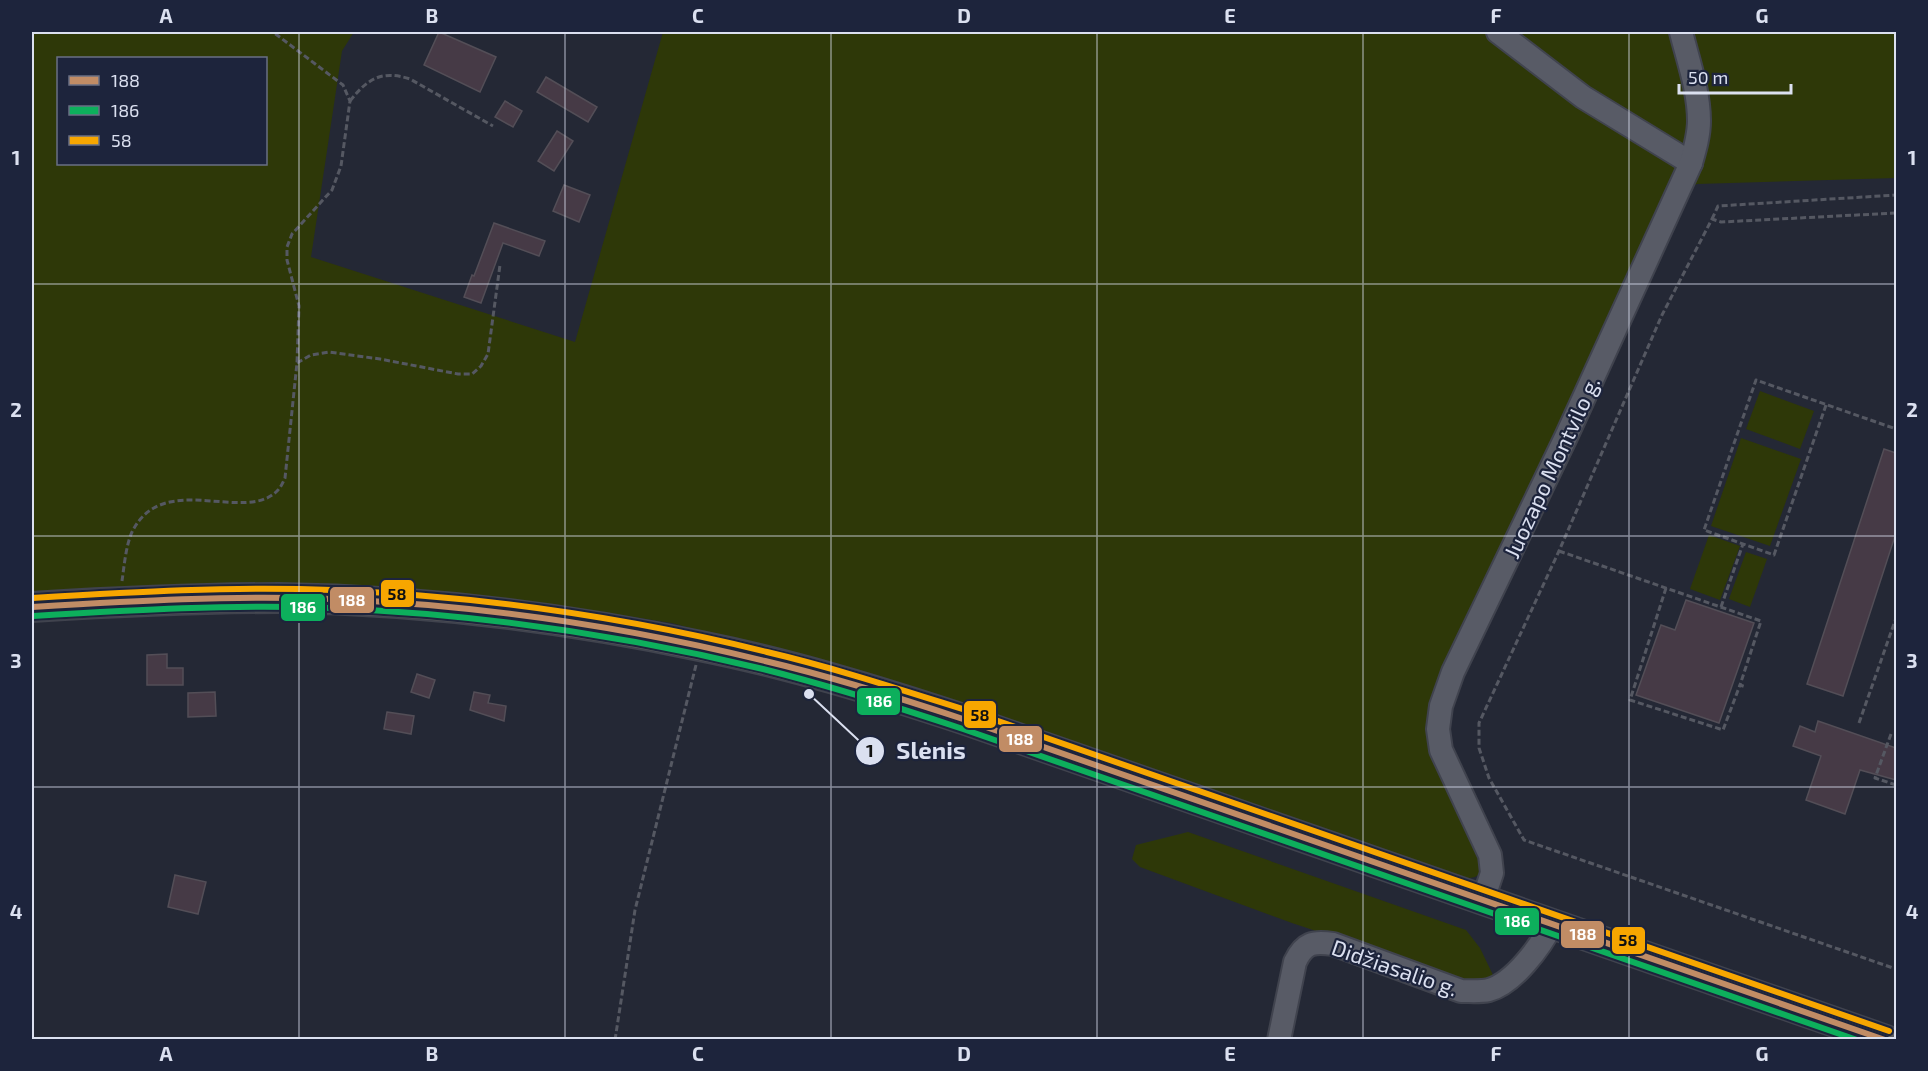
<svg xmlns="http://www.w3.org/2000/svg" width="1928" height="1071" font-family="'Exo 2',sans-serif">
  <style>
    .green { fill: #2e3808; fill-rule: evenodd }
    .building { fill: #463a46; stroke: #534e57; stroke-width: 1.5 }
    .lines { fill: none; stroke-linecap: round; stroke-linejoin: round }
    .minor-casing { stroke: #40434e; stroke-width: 26 }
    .major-casing { stroke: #40434e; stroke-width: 32 }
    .path { stroke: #555862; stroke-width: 3; stroke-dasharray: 6 3; stroke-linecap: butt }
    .minor { stroke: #585b66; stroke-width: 22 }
    .major { stroke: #5e5d5e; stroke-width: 28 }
    .bus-1-casing { stroke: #1d243c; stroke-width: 10 }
    .bus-2-casing { stroke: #1d243c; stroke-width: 10 }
    .bus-3-casing { stroke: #1d243c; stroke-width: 10 }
    .bus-1 { stroke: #c18c65; stroke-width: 6 }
    .bus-2 { stroke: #0daf5c; stroke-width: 6 }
    .bus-3 { stroke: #f7a600; stroke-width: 6 }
    .grid { fill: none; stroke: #dbe0f0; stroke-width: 1.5; stroke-opacity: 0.55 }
    .labels { text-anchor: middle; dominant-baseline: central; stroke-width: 4.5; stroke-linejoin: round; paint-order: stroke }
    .street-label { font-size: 22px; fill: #dbe0f0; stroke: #1d243c }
    .leader { fill: none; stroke: #dbe0f0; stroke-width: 2 }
    .callout-dot { fill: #dbe0f0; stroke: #1d243c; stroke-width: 2 }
    .mark-label { font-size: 18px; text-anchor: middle; font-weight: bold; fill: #111 }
    .callout-label { font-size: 24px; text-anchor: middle; font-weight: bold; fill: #dbe0f0; stroke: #1d243c; stroke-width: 4.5; stroke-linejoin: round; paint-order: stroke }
    .line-badge { stroke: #1d243c; stroke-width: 2 }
    .badge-label { font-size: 16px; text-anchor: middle; font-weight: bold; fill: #fff }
    .pale-badge-label { font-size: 16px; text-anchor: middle; font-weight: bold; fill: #111 }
    .neatline { fill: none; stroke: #dbe0f0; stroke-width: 2 }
    .grid-label { font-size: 20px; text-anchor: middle; font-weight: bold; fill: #dbe0f0 }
  </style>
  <rect width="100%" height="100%" fill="#242835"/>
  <!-- green -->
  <g class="green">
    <path d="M 32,32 L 354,32 L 342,51 L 311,257 L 575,342 L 663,32 L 1896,32 L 1896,178 L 1697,184 L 1667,199 L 1430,747 L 1439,776 L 1479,851 L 1481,873 L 1475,877 L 1464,879 L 809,660 L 672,623 L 550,604 L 447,593 L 310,586 L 154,586 L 32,594 ZM 58,58 L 266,58 L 266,164 L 58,164 Z"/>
    <path d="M 1760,391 L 1814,411 L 1800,449 L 1746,429 Z"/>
    <path d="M 1741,438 L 1801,459 L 1770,546 L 1711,526 Z"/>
    <path d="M 1709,535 L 1740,546 L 1720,600 L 1690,589 Z"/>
    <path d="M 1746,552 L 1767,559 L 1750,607 L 1729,599 Z"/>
    <path d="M 1188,832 L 1466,930 L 1480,948 L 1493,975 L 1480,982 L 1466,981 L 1292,923 L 1140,867 L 1132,859 L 1136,845 Z"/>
  </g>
  <!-- building -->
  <g class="building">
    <path d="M 439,32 L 496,57 L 480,92 L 424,65 Z"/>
    <path d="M 546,77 L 597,107 L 588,122 L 537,92 Z"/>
    <path d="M 505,101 L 522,111 L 513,127 L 495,117 Z"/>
    <path d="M 557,131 L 573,141 L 554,171 L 538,161 Z"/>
    <path d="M 564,185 L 590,195 L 579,222 L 553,211 Z"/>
    <path d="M 494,223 L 545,241 L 539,256 L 503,243 L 481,303 L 464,297 L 472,275 L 474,276 Z"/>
    <path d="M 1884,449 L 1896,453 L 1896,533 L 1843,696 L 1807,684 Z"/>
    <path d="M 1686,600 L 1754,623 L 1719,723 L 1636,695 L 1661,625 L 1675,630 Z"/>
    <path d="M 167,654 L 167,668 L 183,668 L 183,685 L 147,685 L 147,655 Z"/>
    <path d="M 417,674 L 435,680 L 429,698 L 411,692 Z"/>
    <path d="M 215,692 L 216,716 L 188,717 L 188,693 Z"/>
    <path d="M 474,692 L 490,695 L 488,703 L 506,706 L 504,721 L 470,710 Z"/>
    <path d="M 387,712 L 414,716 L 411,734 L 384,729 Z"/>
    <path d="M 1818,721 L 1896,748 L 1896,780 L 1860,770 L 1845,814 L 1806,800 L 1821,756 L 1793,746 L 1800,726 L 1815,732 Z"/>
    <path d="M 175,875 L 206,882 L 198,914 L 168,907 Z"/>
  </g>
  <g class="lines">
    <defs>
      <g id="minor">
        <path d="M 1498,32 L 1583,97 L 1691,163"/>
        <path d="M 1483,900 L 1492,873 L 1490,855 L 1441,750 L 1438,729 L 1441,706 L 1453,672 L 1566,437 L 1691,163 C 1695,149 1699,135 1699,121 C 1699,91 1688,60 1681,32"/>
        <path d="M 1279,1040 L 1295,962 C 1304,943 1313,941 1333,944 L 1461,991 C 1471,991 1480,992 1489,990 C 1514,983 1541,946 1552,924"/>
      </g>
      <path id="major" d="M 32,607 C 114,602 196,598 279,598 C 420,600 562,617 700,646 C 790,664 878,691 966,720 L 1886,1040"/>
    </defs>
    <!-- minor casing -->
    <use href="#minor" class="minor-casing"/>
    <!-- major casing -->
    <use href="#major" class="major-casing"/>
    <!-- path -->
    <g class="path">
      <path d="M 350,101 C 368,78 382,70 410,79 L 493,126"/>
      <path d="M 1896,213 L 1721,222 L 1712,219 L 1662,315 L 1559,551 L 1479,723 L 1479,748 L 1489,778 L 1524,840 L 1896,969"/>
      <path d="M 1712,219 L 1718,206 L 1896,195"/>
      <path d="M 297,363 L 311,355 L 329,352 L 380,359 L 458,374 L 472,374 L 481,366 L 488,354 L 500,265"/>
      <path d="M 1826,405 L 1774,555 L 1704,530 L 1756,380 L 1896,429"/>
      <path d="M 1559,551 L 1761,621 L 1740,685 L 1746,687"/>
      <path d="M 122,581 C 124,567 126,545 132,532 C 163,469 246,525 278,490 C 281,487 283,482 285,478 L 297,363 L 299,306 L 287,260 L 287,247 L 292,234 L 332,190 L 341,166 L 350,101 L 343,85 L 273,32"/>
      <path d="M 1666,588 L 1630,700 L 1723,730 L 1740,685"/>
      <path d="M 1721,607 L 1743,544"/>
      <path d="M 1859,723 L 1896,618"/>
      <path d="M 1891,734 L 1875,778 L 1896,785"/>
      <path d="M 615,1040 L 635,910 L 696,665"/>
    </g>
    <!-- minor -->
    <use href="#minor" class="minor"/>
    <!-- major -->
    <use href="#major" class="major"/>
    <defs>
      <path id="bus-1" d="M 32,607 C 132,601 232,595 332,599 C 478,605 623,626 765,661 C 833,677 900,698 966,720 L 1885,1040"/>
      <path id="bus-2" d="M 33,616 C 132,610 232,604 331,608 C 476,614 622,635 763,669 C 831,686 897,707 963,729 L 1857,1040"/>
      <path id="bus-3" d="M 32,598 C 132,592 232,586 332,590 C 479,596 625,617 767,652 C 835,668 902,690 969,711 L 1889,1031"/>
    </defs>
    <!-- bus-1 casing -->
    <use href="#bus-1" class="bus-1-casing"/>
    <!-- bus-2 casing -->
    <use href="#bus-2" class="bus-2-casing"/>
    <!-- bus-3 casing -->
    <use href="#bus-3" class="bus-3-casing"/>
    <!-- bus-1 -->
    <use href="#bus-1" class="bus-1"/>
    <!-- bus-2 -->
    <use href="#bus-2" class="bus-2"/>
    <!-- bus-3 -->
    <use href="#bus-3" class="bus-3"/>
  </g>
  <!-- grid -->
  <path class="grid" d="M 299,32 L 299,1040M 565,32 L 565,1040M 831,32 L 831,1040M 1097,32 L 1097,1040M 1363,32 L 1363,1040M 1629,32 L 1629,1040M 32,284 L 1896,284M 32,536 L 1896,536M 32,787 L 1896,787"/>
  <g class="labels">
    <!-- street labels -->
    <g class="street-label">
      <text transform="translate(1551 467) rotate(-65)">Juozapo Montvilo g.</text>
      <text transform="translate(1395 967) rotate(19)">Didžiasalio g.</text>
    </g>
  </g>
  <!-- callouts -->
  <path class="leader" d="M809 694L870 751"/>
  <g class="callout-dot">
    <circle cx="809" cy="694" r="6"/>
    <circle cx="870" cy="751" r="15"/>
  </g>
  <g class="mark-label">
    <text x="870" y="757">1</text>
  </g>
  <g class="callout-label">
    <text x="931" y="759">Slėnis</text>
  </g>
  <g class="line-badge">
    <rect x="380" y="579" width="35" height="29" rx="6" fill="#f7a600"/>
    <rect x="329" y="586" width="46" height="28" rx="6" fill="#c18c65"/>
    <rect x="280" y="593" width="46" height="29" rx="6" fill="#0daf5c"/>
    <rect x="856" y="687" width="45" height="29" rx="6" fill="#0daf5c"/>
    <rect x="963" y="700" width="34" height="29" rx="6" fill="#f7a600"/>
    <rect x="998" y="725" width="45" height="28" rx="6" fill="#c18c65"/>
    <rect x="1494" y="907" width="46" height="29" rx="6" fill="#0daf5c"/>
    <rect x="1560" y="920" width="45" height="29" rx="6" fill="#c18c65"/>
    <rect x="1611" y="926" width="35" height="29" rx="6" fill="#f7a600"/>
  </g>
  <g class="badge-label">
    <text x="352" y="606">188</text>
    <text x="303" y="613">186</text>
    <text x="879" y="707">186</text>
    <text x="1020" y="745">188</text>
    <text x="1517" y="927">186</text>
    <text x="1583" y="940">188</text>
  </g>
  <g class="pale-badge-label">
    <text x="397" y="600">58</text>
    <text x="980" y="721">58</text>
    <text x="1628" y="946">58</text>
  </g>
  <!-- border -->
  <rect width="1928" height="1071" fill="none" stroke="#1d243c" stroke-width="66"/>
  <!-- legend -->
  <rect x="57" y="57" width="210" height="108" fill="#1d243c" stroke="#696f84" stroke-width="1.5"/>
  <rect x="69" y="76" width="30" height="9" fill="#c18c65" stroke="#696f84" stroke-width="1.5"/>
  <text x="111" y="87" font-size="18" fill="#dbe0f0">188</text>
  <rect x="69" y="106" width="30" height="9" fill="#0daf5c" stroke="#696f84" stroke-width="1.5"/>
  <text x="111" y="117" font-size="18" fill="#dbe0f0">186</text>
  <rect x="69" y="136" width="30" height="9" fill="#f7a600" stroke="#696f84" stroke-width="1.5"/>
  <text x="111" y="147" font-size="18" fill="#dbe0f0">58</text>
  <!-- scale -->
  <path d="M1679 84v9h112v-9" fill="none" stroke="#dbe0f0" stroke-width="3"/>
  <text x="1688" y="84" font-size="18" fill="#dbe0f0" stroke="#1d243c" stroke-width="4.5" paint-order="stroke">50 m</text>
  <rect x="33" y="33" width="1862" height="1005" class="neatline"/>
  <g class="grid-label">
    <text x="166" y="23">A</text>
    <text x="432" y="23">B</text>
    <text x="698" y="23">C</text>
    <text x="964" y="23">D</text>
    <text x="1230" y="23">E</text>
    <text x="1496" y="23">F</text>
    <text x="1762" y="23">G</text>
    <text x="16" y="165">1</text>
    <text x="1912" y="165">1</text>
    <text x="16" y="417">2</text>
    <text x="1912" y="417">2</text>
    <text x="16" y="668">3</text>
    <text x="1912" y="668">3</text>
    <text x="16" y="919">4</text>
    <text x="1912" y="919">4</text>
    <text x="166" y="1061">A</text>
    <text x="432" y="1061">B</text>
    <text x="698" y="1061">C</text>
    <text x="964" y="1061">D</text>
    <text x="1230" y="1061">E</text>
    <text x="1496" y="1061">F</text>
    <text x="1762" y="1061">G</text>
  </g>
</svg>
